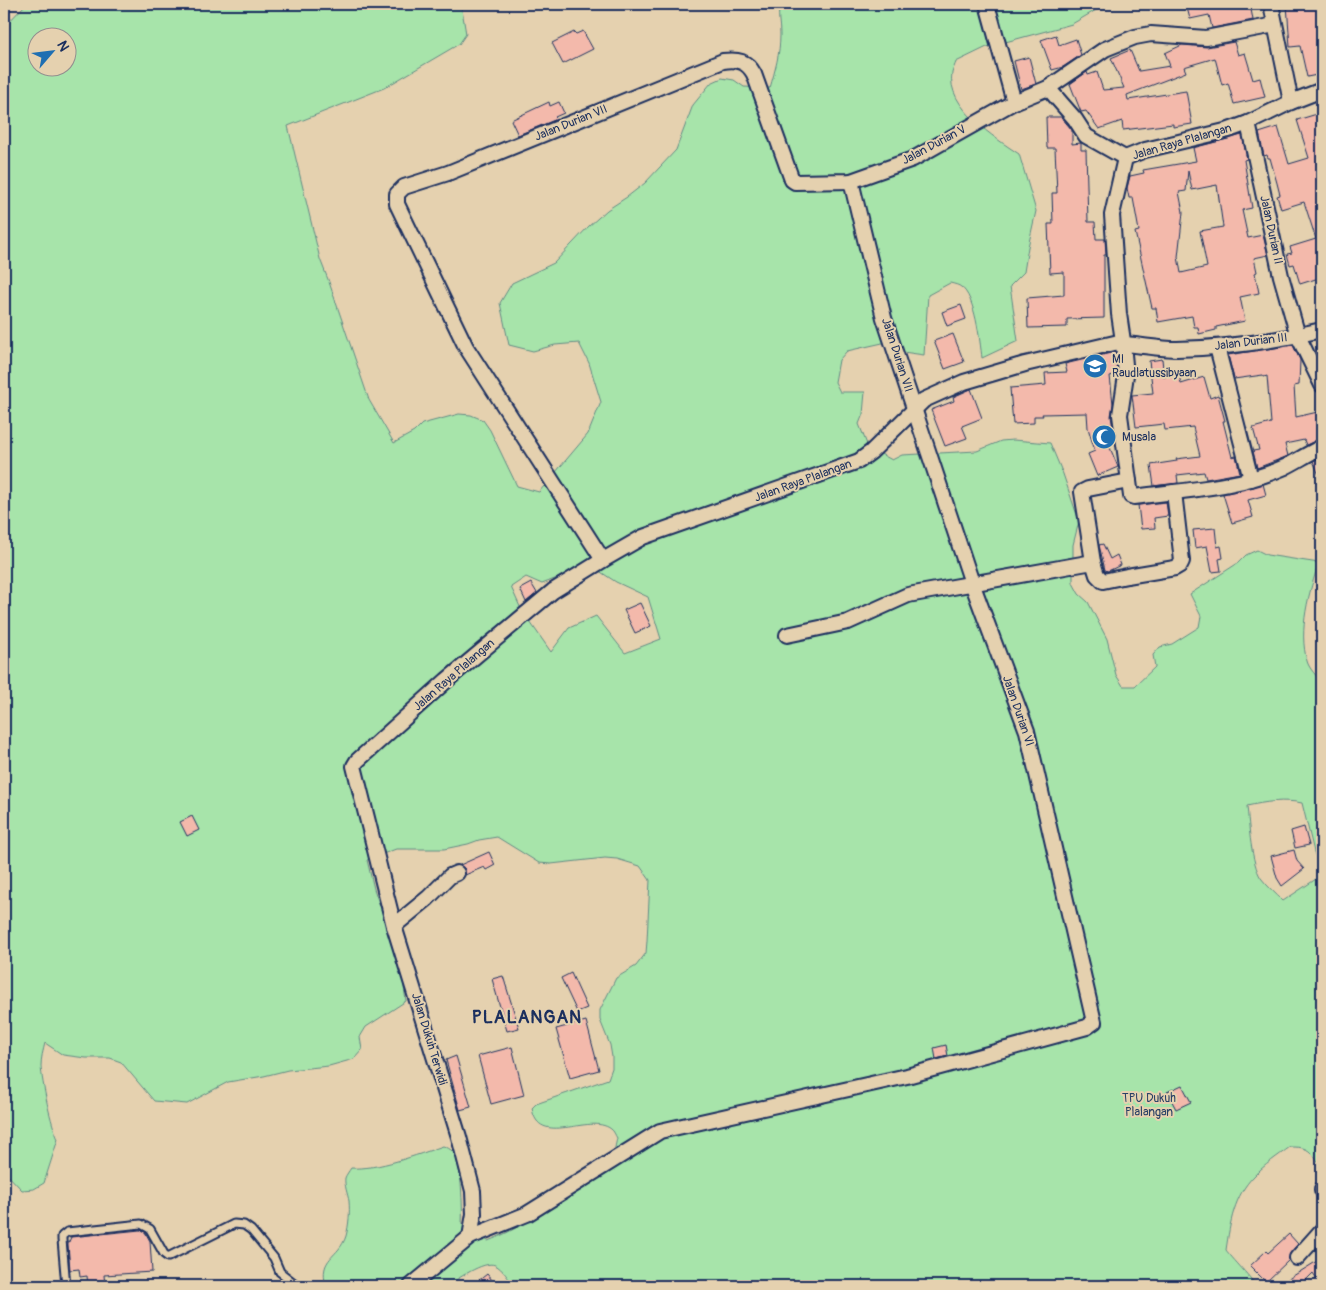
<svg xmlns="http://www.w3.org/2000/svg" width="1326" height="1290" font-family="Pangolin,sans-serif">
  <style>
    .green { fill: #a7e4aa; stroke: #618a84; fill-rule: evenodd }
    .building { fill: #f3b9ab; stroke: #1b2f5e; fill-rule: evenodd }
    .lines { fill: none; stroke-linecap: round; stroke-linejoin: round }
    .lane-casing { stroke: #1b2f5e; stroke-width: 11 }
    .street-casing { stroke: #1b2f5e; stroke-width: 18 }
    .lane { stroke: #e5d1af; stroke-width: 7 }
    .street { stroke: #e5d1af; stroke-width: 14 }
    .labels { text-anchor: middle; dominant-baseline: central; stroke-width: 4; stroke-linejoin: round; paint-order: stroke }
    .street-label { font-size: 12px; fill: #1b2f5e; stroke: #e5d1af }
    .poi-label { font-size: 12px; fill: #1b2f5e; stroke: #e5d1af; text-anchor: start }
    .park-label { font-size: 12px; fill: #294166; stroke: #e5d1af }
    .district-label { font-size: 18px; font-weight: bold; letter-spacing: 1px; fill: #1b2f5e; stroke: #e5d1af }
  </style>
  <rect width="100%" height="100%" fill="#e5d1af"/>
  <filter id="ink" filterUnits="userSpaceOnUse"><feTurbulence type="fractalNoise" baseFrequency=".02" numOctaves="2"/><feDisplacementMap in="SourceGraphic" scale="10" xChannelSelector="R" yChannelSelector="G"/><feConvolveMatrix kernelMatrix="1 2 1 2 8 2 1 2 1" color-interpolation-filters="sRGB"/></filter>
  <g filter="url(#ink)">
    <!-- green -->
    <path class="green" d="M 26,4 L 461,4 L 466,34 L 459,44 L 384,88 L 288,126 L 320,259 L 329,282 L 369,400 L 394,443 L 414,432 L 422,424 L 459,414 L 471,415 L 483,420 L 490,430 L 517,486 L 539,492 L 588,434 L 601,402 L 589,363 L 579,343 L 555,345 L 533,351 L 509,345 L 500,303 L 512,283 L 554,263 L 589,226 L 607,210 L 627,197 L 645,183 L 676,150 L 693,105 L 711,83 L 722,78 L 734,80 L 744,87 L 770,88 C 775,70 780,54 780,35 C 780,24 777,14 780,4 L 1115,4 L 1103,6 L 1072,24 L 987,47 L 956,62 C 955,65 953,69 952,73 C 946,107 995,138 1019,154 L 1036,211 L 1028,247 L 1024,272 L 1010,286 L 1018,341 L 982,358 C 980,341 975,296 961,287 C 959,285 954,284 950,283 L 928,295 L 924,355 L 896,351 L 887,342 L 847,351 L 839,360 L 835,382 L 840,392 L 865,392 L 863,414 L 859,424 L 868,447 L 892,460 L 902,455 L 977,451 L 1001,441 L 1013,440 L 1050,443 L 1063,474 L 1079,521 L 1073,545 L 1073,583 L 1079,594 L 1088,602 L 1107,639 L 1116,675 L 1123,686 L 1135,686 L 1155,667 L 1153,655 L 1160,647 L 1172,644 L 1199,627 L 1201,616 L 1190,594 L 1238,563 L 1246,555 L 1257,550 L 1267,555 L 1319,563 C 1309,591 1298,631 1307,661 C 1309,669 1318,677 1322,683 L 1322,874 L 1314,852 L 1302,803 C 1284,799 1265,802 1247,806 C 1249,825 1251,863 1261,878 C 1267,886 1276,894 1283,901 L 1322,875 L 1322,1166 C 1316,1162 1316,1157 1311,1153 C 1306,1147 1297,1147 1290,1147 C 1278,1156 1264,1165 1254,1176 C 1234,1196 1230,1223 1226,1250 C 1231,1257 1254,1281 1256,1286 L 513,1286 C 509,1279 503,1269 495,1265 C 484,1260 456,1280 447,1286 L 326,1286 C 318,1257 339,1258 346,1236 C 349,1225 350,1212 349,1201 C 348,1195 344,1185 345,1178 C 346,1175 349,1171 351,1168 C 377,1170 417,1155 443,1146 C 446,1147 451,1149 453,1152 C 462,1163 463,1209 462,1224 L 488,1241 C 535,1223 574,1187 613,1157 L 617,1138 C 615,1135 614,1131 611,1129 C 589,1112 538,1149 532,1108 L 536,1104 L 608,1079 L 612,1068 L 612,1057 L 610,1045 L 600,1020 L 600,1010 L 616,978 L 636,966 L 646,953 L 647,941 L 650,880 L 640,866 L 617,859 L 605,858 L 551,864 L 539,863 L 497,837 L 479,840 L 468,844 L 444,849 L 396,849 L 367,860 L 374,889 L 401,967 L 406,1001 L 366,1027 L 360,1037 L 362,1050 L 354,1059 L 329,1066 L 288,1070 L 264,1076 L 228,1082 L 187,1104 L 154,1101 L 121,1062 L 110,1058 L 86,1058 L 63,1055 L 45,1043 C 43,1051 41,1058 41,1066 C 42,1083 51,1125 58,1139 L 44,1183 L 34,1189 L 22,1190 L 4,1171 L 4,27 ZM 38,38 L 68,38 L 68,68 L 38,68 ZM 590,565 L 616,582 L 648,597 L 661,639 L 625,653 L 596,616 L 569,628 L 551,652 L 521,609 L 511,587 L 526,577 L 542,584 Z"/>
    <!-- building -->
    <g class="building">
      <path d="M 1186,4 L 1211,4 L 1212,9 L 1233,4 L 1250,4 L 1253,20 L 1212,28 L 1209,15 L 1190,19 Z"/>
      <path d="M 1287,4 L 1322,4 L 1322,74 L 1307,77 L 1300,46 L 1290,47 Z"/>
      <path d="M 583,31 L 593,49 L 563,64 L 552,43 L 574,32 L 576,34 Z"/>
      <path d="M 1056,35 L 1059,45 L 1076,39 L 1081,55 L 1063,67 L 1052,70 L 1041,40 Z"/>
      <path d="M 1234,42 L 1238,55 L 1245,53 L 1253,80 L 1260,78 L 1265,97 L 1234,104 L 1228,83 L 1222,85 L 1215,58 L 1184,67 L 1186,72 L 1127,95 L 1128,100 L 1186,91 L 1192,124 L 1173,127 L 1173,124 L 1123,130 L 1122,121 L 1099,129 L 1086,111 L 1081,112 L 1070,84 L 1087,72 L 1088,75 L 1097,72 L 1103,90 L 1124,88 L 1111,58 L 1130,50 L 1139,71 L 1170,66 L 1165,53 L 1182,45 L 1207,47 Z"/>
      <path d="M 1029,57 L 1036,84 L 1021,89 L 1014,61 Z"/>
      <path d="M 549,102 L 550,106 L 559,102 L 564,113 L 555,117 L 557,119 L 518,135 L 511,120 Z"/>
      <path d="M 1317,114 L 1322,132 L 1322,277 L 1300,284 L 1294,264 L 1290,265 L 1287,254 L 1292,253 L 1290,247 L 1316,239 L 1304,202 L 1281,209 L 1277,196 L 1280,195 L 1277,183 L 1270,158 L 1268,158 L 1267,155 L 1264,156 L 1259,133 L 1278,127 L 1289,164 L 1309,158 L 1297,120 Z"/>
      <path d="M 1046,117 L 1061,117 L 1072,130 L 1072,144 L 1081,143 L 1081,150 L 1086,150 L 1088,222 L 1095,222 L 1096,239 L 1105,239 L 1106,255 L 1104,255 L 1104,318 L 1067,319 L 1067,327 L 1028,328 L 1027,298 L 1064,295 L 1064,272 L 1050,273 L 1048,224 L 1053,224 L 1052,193 L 1057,193 L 1055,148 L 1047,148 Z"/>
      <path d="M 1242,135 L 1247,159 L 1244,160 L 1252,208 L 1242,210 L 1248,238 L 1263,235 L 1268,255 L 1254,258 L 1257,272 L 1255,273 L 1259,293 L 1240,297 L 1245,321 L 1216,327 L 1216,330 L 1199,334 L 1198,327 L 1194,327 L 1192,316 L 1158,322 L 1156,308 L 1152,308 L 1135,232 L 1139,231 L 1133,198 L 1129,198 L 1127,188 L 1130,176 L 1144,173 L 1143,170 L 1196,161 L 1193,148 ZM 1188,171 L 1192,190 L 1217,185 L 1223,227 L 1200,231 L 1207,267 L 1181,273 L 1178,257 L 1183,212 L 1179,192 L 1186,191 Z"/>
      <path d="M 961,305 L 966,319 L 947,326 L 942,312 Z"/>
      <path d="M 953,334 L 964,362 L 945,369 L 934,341 Z"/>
      <path d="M 1293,345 L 1300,360 L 1299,385 L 1294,386 L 1296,417 L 1322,411 L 1322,438 L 1306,445 L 1304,440 L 1285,444 L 1288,456 L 1257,468 L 1253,451 L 1259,450 L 1253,428 L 1271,423 L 1267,376 L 1264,377 L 1263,375 L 1234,379 L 1228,355 Z"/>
      <path d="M 1115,352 L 1117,374 L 1110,376 L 1113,404 L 1111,416 L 1115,441 L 1108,443 L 1118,467 L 1097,476 L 1088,454 L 1095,451 L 1088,428 L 1087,413 L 1042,414 L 1043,416 L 1034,416 L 1034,423 L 1013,424 L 1010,388 L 1046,385 L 1045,373 L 1067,372 L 1065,364 Z"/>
      <path d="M 1162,359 L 1164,377 L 1179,374 L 1181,384 L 1204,377 L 1210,398 L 1218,395 L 1225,421 L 1223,421 L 1232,457 L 1236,456 L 1240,473 L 1206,479 L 1204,472 L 1177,475 L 1178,483 L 1154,486 L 1151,465 L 1177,461 L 1176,459 L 1200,456 L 1193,427 L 1165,430 L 1164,424 L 1136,427 L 1132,395 L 1153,393 L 1149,361 Z"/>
      <path d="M 971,389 L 982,418 L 962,426 L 967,438 L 945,446 L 931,410 L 954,401 L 953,397 Z"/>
      <path d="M 1322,457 L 1322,482 L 1313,461 Z"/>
      <path d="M 1263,484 L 1266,495 L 1248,500 L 1253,517 L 1232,523 L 1223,494 Z"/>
      <path d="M 1166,502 L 1168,516 L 1154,518 L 1155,528 L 1141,529 L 1138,505 Z"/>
      <path d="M 1215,528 L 1217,547 L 1221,546 L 1223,558 L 1219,559 L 1221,571 L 1212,572 L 1207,546 L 1195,548 L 1193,530 Z"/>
      <path d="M 1103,544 L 1110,559 L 1117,555 L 1121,565 L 1108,571 L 1105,570 L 1099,545 Z"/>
      <path d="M 531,583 L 537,593 L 526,602 L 520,589 Z"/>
      <path d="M 640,603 L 651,626 L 635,633 L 624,610 Z"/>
      <path d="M 192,816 L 199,830 L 187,836 L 180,822 Z"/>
      <path d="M 1304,827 L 1309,845 L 1295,848 L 1291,831 Z"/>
      <path d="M 1294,850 L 1297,861 L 1304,869 L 1282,886 L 1277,878 L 1271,856 Z"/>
      <path d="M 489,852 L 495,865 L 486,870 L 484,867 L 465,875 L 465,869 L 460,865 Z"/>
      <path d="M 571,973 L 587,1008 L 577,1012 L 561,978 Z"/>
      <path d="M 503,976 L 519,1028 L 507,1031 L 492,979 Z"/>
      <path d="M 586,1021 L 599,1070 L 570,1078 L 556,1029 Z"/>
      <path d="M 946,1045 L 948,1056 L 936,1059 L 934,1048 Z"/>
      <path d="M 512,1047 L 524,1095 L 491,1104 L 478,1056 Z"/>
      <path d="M 456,1056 L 471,1107 L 460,1110 L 446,1060 Z"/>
      <path d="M 1182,1085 L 1191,1102 L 1176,1109 L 1167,1092 Z"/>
      <path d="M 140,1230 L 145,1232 L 150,1241 L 152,1272 L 104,1275 L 105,1286 L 88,1286 L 87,1276 L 80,1277 L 79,1269 L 70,1270 L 68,1244 L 71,1237 Z"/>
      <path d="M 1289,1234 L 1298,1244 L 1290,1253 L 1289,1260 L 1266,1282 L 1250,1266 L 1266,1251 L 1268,1253 Z"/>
      <path d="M 1322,1258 L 1322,1286 L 1313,1273 L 1300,1286 L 1277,1286 Z"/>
      <path d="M 487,1274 L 497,1286 L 472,1286 Z"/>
    </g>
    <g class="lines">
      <defs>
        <path id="lane" d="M 66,1286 L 62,1240 L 62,1236 L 67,1232 L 141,1224 L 150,1229 L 164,1254 L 168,1257 L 234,1224 L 244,1225 L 251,1230 L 274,1258 L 280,1272 L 298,1286"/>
        <g id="street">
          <path d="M 987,4 L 1014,102"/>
          <path d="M 1271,4 L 1291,102"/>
          <path d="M 1048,88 L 1075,119 L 1086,136 L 1125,158"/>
          <path d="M 1248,123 L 1281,276 L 1298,336 L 1322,385"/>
          <path d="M 1123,341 L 1123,344 C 1141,345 1159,349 1177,349 C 1225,348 1275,341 1322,330"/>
          <path d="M 1123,344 L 1126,375 L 1120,415 L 1131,496 L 1134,497 C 1185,490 1238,488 1285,467 C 1297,461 1309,453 1322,447"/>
          <path d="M 1217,347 L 1251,479"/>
          <path d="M 603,560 L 466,347 L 397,204 L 397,194 L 404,187 L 448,173 L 723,61 C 738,59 747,61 754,74 L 792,180 L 795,182 L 851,181 L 913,159 L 1014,102 L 1048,88 L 1105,49 L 1135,37 L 1151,34 L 1206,38 L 1275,25"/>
          <path d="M 1093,562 L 1082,492 L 1088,489 L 1129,481"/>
          <path d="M 787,635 L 848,622 L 908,595 L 1093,562 L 1097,575 L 1103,581 L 1127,576 L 1175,568 L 1180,565 L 1182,561 L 1174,492"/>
          <path d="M 394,926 L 428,898 L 450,876 L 457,873"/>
          <path d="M 1322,1189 L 1322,1190"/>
          <path d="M 470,1237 L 474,1214 L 473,1191 L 459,1137 L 394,926 L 354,766 L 357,761 L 447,680 L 553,591 L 603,560 L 643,537 L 859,461 L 871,452 L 924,400 L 964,382 L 1025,364 L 1123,341 L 1119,314 L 1112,215 L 1125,158 L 1145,150 L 1229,130 L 1248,123 L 1291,102 L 1322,90"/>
          <path d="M 1297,1258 L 1322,1230"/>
          <path d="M 411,1286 L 470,1237 L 527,1214 L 660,1131 L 907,1076 L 1087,1027 L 1094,1022 L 1027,731 L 972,583 L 884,318 L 851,181"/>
        </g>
      </defs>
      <!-- lane casing -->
      <use href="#lane" class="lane-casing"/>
      <!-- street casing -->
      <use href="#street" class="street-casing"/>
      <!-- lane -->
      <use href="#lane" class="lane"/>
      <!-- street -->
      <use href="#street" class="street"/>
    </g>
  </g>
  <!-- icons -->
  <defs>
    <symbol id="school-disc" viewBox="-11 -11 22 22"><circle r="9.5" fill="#1f6fb2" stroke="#e5d1af"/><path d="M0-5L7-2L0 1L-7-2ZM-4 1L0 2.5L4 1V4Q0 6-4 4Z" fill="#fff"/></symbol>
    <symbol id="mosque-disc" viewBox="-11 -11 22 22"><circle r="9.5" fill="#1f6fb2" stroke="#e5d1af"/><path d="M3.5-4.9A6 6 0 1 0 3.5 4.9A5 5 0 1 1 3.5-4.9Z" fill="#fff"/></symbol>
  </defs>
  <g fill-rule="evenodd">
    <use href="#school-disc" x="1081" y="352" width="28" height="28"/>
    <use href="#mosque-disc" x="1090" y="423" width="28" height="28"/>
  </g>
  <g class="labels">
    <!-- street labels -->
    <g class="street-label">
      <text transform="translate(571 123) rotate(-22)">Jalan Durian VII</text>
      <text transform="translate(1182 142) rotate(-16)">Jalan Raya Plalangan</text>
      <text transform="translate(934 145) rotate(-28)">Jalan Durian V</text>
      <text transform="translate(1271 230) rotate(78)">Jalan Durian II</text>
      <text transform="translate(1251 342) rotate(-7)">Jalan Durian III</text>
      <text transform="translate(897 355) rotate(72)">Jalan Durian VII</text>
      <text transform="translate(803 481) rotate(-20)">Jalan Raya Plalangan</text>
      <text transform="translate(454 675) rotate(-41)">Jalan Raya Plalangan</text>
      <text transform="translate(1018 711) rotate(71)">Jalan Durian VI</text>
      <text transform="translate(429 1039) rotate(73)">Jalan Dukuh Terwidi</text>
    </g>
    <!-- poi labels -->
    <g class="poi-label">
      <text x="1112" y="359">MI<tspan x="1112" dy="14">Raudlatussibyaan</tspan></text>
      <text x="1122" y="437">Musala</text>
    </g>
    <!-- park labels -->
    <g class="park-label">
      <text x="1149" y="1098">TPU Dukuh<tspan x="1149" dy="14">Plalangan</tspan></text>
    </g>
    <!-- district labels -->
    <g class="district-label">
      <text x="527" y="1017">PLALANGAN</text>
    </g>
  </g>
  <!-- margin -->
  <rect width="1326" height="1290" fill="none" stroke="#e5d1af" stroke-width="20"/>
  <rect x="10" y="10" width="1306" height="1270" fill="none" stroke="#1b2f5e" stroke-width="2" filter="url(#ink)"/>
  <!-- north arrow -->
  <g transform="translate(52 52) rotate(62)"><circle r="24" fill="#e5d1af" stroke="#94908f"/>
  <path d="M0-4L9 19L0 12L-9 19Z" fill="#1f6fb2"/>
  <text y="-8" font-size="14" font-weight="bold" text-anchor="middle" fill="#1b2f5e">N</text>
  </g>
</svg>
